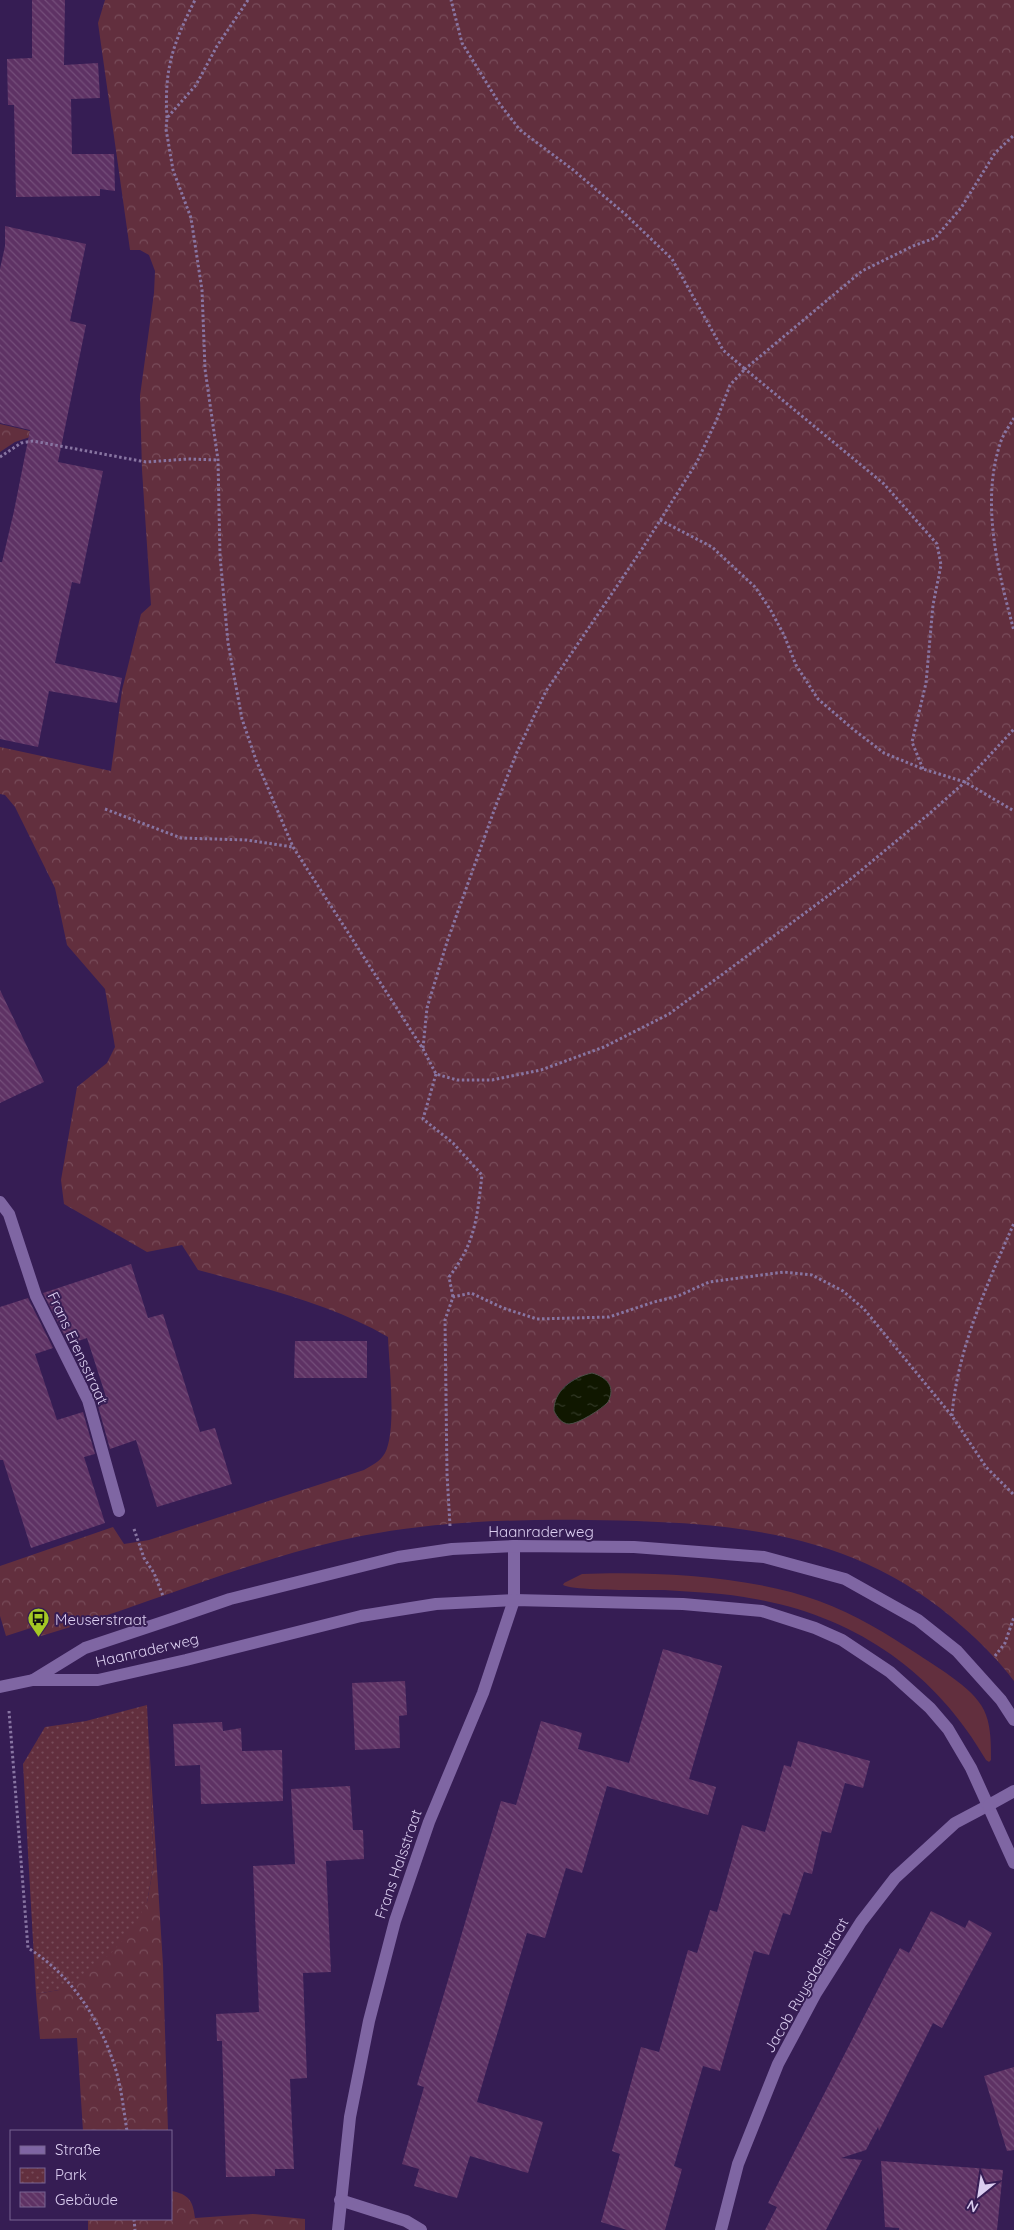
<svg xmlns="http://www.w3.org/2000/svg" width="1014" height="2230" font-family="Quicksand,sans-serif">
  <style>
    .grass { fill: #622f3e }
    .forest { fill: url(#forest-crowns); fill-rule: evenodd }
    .park { fill: url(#park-dots) }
    .water { fill: url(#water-ripples); stroke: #4d4e48 }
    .building { fill: url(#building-back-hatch) }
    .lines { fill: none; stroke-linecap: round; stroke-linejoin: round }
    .path { stroke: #8875a2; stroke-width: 3; stroke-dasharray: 2.5 2.5; stroke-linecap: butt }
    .street { stroke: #7f66a3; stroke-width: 12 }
    .secondary { stroke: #7f66a3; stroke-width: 12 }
    .labels { text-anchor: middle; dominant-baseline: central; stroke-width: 4; stroke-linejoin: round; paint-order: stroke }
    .street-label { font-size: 15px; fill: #dbcef0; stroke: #361d54 }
    .poi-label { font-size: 15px; fill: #dbcef0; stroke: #361d54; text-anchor: start }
  </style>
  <defs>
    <pattern id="forest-crowns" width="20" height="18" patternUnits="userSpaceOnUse" patternTransform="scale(1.25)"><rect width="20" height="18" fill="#622f3e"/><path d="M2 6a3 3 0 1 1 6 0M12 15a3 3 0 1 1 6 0" fill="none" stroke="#784c5a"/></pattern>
    <pattern id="park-dots" width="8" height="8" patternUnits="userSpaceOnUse" patternTransform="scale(1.25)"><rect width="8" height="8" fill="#622f3e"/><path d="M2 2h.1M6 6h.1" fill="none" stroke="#784c5a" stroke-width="1.8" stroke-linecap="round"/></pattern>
    <pattern id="water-ripples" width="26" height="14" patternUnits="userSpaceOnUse" patternTransform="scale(1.25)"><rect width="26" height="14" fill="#101700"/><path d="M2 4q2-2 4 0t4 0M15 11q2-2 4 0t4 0" fill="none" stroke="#323826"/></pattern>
    <pattern id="building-back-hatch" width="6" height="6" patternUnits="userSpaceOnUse" patternTransform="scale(1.25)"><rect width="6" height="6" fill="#5e3264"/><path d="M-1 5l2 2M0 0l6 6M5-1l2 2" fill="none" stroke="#744e7a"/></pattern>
  </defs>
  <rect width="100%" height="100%" fill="#361d54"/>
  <!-- grass -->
  <path class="grass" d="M 582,1574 C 653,1571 752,1576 819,1601 C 855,1614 887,1634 919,1655 C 939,1669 978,1690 986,1715 C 991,1728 991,1745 991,1760 L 989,1762 L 986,1760 C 935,1672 856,1617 755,1599 C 725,1593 694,1592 664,1590 C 646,1590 574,1591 563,1585 L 564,1583 Z"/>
  <!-- forest -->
  <g class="forest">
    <path d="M 105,0 L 1014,0 L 1014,1681 C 1000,1662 982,1644 964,1628 C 855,1529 728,1522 588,1520 C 504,1519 416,1522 334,1542 C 234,1566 139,1608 41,1636 L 37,1626 L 6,1636 L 0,1616 L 0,1566 L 113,1527 L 124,1544 L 149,1540 L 364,1470 C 372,1465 380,1462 385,1453 C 397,1430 389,1364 388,1337 C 332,1304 260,1287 198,1270 L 182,1245 L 147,1252 L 64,1204 L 61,1180 L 77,1087 L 107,1063 L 115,1047 L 105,989 L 67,945 L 55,888 L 15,807 L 5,795 L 0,794 L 0,747 L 111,771 L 122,690 L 141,614 L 151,605 L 142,470 L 140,396 L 154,293 L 155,271 L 149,255 L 140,250 L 130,250 L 98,23 ZM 579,1377 L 604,1378 L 610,1386 L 586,1417 L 576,1422 L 557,1417 C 550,1401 563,1383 579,1377 Z"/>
    <path d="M 0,424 L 30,431 L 30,437 L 15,442 L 0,452 Z"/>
    <path d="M 148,1726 L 163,1965 L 168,2131 L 83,2131 L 77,2038 L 40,2039 L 36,1994 L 59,1990 L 147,1902 L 154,1864 Z"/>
    <path d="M 171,2191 C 189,2194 193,2201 195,2218 L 253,2214 L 305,2219 L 305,2230 L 88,2230 L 88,2219 L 171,2219 Z"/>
  </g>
  <!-- park -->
  <path class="park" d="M 147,1705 L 154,1864 L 147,1902 L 132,1930 L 112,1952 L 82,1978 L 59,1990 L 36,1994 L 23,1764 L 45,1727 L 86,1721 Z"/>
  <!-- water -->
  <path class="water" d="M 592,1373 C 607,1377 616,1387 608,1402 C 602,1409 578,1424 569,1424 C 562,1424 557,1417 554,1411 C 553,1391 573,1377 592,1373 Z"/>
  <!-- building -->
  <g class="building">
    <path d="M 32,0 L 65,0 L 64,65 L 98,63 L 100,98 L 71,99 L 72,154 L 114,154 L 115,191 L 100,189 L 100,196 L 16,197 L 14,105 L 8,105 L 7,59 L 32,58 Z"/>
    <path d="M 5,226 L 86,244 L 70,321 L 86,325 L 58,462 L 103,471 L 80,584 L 72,582 L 55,663 L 122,678 L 117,703 L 49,691 L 38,747 L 0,739 L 0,562 L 2,562 L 14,511 L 30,430 L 0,423 L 0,269 L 5,246 Z"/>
    <path d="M 0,990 L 44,1082 L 0,1103 Z"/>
    <path d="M 131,1264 L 148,1318 L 163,1314 L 200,1432 L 215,1428 L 232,1484 L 157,1507 L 136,1440 L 110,1449 L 98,1406 L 108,1403 L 87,1338 L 69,1344 L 43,1293 Z"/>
    <path d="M 28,1298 L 53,1348 L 35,1354 L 57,1420 L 83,1412 L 95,1454 L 84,1457 L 105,1523 L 31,1548 L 3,1460 L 0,1460 L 0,1307 Z"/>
    <path d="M 295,1341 L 367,1341 L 367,1378 L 294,1378 Z"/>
    <path d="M 663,1649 L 722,1666 L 689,1779 L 716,1787 L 708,1815 L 607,1786 L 582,1873 L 566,1868 L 545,1938 L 527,1933 L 477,2102 L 543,2122 L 528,2173 L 470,2156 L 457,2198 L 414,2186 L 419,2169 L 402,2164 L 424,2087 L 417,2085 L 501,1801 L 516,1805 L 541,1721 L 582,1733 L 578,1749 L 629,1763 Z"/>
    <path d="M 405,1681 L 407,1715 L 399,1716 L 400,1748 L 355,1750 L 352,1683 Z"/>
    <path d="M 222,1722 L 223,1731 L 241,1728 L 242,1751 L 282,1750 L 283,1801 L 201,1804 L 200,1765 L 175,1766 L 173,1724 Z"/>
    <path d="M 798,1741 L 870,1761 L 863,1788 L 845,1783 L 831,1833 L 822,1831 L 812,1874 L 804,1872 L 790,1915 L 783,1913 L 769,1955 L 754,1951 L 720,2071 L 703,2066 L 674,2166 L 682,2169 L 665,2230 L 627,2230 L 601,2222 L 620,2154 L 612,2151 L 641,2047 L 659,2052 L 688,1950 L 697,1953 L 710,1910 L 717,1912 L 742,1825 L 765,1832 L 784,1765 L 791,1767 Z"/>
    <path d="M 350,1786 L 353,1830 L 363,1830 L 364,1859 L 326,1861 L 331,1972 L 303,1973 L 307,2078 L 290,2079 L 294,2169 L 275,2169 L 275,2176 L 226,2177 L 222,2041 L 217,2041 L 216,2014 L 259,2012 L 253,1866 L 295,1864 L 291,1789 Z"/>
    <path d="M 931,1911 L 965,1928 L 969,1920 L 992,1933 L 942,2028 L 933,2023 L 879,2131 L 878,2127 L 866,2150 L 841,2158 L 862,2160 L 826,2230 L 765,2230 L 777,2207 L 768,2203 L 890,1966 L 900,1948 L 909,1953 Z"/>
    <path d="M 1014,2067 L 1014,2150 L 1007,2151 L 984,2076 Z"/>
    <path d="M 881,2161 L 1003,2170 L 997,2230 L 899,2230 L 899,2228 L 885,2227 Z"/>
  </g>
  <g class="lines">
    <!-- path -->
    <g class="path">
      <path d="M 248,0 L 217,46 L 196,85 L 167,118 L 166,129 L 173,170 L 191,218 L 202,290 L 205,369 L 218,460 L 220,556 L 228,643 L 242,719 L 256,760 L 293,847 L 423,1049 L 436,1074 L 457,1080 L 492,1080 L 541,1070 L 604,1047 L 669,1014 L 852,878 L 930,813 L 965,782 L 1014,729"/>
      <path d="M 167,118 C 164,68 173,44 195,0"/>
      <path d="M 1014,418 C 1010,425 1004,433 1001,441 C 980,502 998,571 1014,631"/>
      <path d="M 0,457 L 21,443 L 33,441 L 146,462 L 188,459 L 218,460"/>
      <path d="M 660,520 L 712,547 L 755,587 L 770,609 L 784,635 L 796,665 L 818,699 L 854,730 L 884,753 L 923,769 L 965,782 L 1014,811"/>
      <path d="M 923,769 L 912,742 L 926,683 L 933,605 L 941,565 L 937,544 L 884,484 L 745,369 L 862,271 L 913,246 L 935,238 L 961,208 L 995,153 L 1014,135"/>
      <path d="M 105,809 L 181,838 L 247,840 L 293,847"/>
      <path d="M 423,1048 L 427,1008 L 447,942 L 496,805 L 517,752 L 546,691 L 642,549 L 697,462 L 717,419 L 730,385 L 745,369 L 723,350 L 672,259 L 625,214 L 572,169 L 520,130 L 499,103 L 462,43 L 451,0"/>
      <path d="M 436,1074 L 423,1119 L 453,1143 L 482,1175 C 477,1217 476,1242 449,1277 L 453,1297"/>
      <path d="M 952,1416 C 957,1349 988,1283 1014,1223"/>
      <path d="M 450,1526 L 447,1474 L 445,1320 L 453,1297 L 471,1293 L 503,1308 L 537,1319 L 609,1317 L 654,1302 L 678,1296 L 709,1282 L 784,1272 L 812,1275 L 843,1291 L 864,1309 L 952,1416 L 986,1467 L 1014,1495"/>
      <path d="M 134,1529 L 144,1558 L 154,1573 L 163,1596"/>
      <path d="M 995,1656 L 1005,1643 L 1014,1617"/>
      <path d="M 9,1711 L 28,1948 C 73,1976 103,2024 117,2074 C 122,2093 124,2112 127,2131"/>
      <path d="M 134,2219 L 135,2230"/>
    </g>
    <!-- street -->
    <g class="street">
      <path d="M 0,1202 L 9,1214 L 36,1296 L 88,1400 L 119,1511"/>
      <path d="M 340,2200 L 406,2221 L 421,2230"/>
      <path d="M 338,2230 L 350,2117 L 369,2021 L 395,1921 L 429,1822 L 483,1693 L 514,1600 L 514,1546"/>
      <path d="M 721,2230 L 738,2164 L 778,2064 L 816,1993 L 861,1922 L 895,1878 L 955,1823 L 989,1805"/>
    </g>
    <!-- secondary -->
    <g class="secondary">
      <path d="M 33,1680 L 85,1648 L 172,1619 L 230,1599 L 398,1557 L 452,1549 L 514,1546 L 634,1547 L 764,1557 L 845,1579 L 918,1620 L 957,1651 L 1001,1700 L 1014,1720"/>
      <path d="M 0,1687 L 33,1680 L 98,1680 L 186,1660 L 361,1616 L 436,1604 L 514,1600 L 683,1604 L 762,1611 L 815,1628 L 842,1640 L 890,1672 L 930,1708 L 948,1729 L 971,1768 L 1014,1863"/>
      <path d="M 989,1805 L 1014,1791"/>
    </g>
  </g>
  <!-- icons -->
  <defs>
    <symbol id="bus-pin" viewBox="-11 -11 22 30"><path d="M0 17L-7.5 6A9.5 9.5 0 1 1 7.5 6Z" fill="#a4c824" stroke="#361d54"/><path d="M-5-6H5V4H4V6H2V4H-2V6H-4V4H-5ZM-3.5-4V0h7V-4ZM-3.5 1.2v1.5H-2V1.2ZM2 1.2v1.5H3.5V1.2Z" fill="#111"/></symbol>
  </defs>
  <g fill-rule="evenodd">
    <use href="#bus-pin" x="26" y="1606" width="25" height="34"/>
  </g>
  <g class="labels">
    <!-- street labels -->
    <g class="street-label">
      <text transform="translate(78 1348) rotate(65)">Frans Erensstraat</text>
      <text x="541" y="1531">Haanraderweg</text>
      <text transform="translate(147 1650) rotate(-13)">Haanraderweg</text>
      <text transform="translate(398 1864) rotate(-71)">Frans Halsstraat</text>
      <text transform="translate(806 1985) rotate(-60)">Jacob Ruysdaelstraat</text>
    </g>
    <!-- poi labels -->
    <g class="poi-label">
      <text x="55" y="1619">Meuserstraat</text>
    </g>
  </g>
  <!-- legend -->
  <rect x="10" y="2130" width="162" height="90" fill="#361d54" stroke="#786492"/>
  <rect x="20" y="2146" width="25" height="8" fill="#7f66a3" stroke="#786492"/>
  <text x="55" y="2155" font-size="15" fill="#dbcef0">Straße</text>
  <rect x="20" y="2168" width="25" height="15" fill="url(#park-dots)" stroke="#786492"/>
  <text x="55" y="2180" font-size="15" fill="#dbcef0">Park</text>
  <rect x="20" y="2192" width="25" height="15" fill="url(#building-back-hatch)" stroke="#786492"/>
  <text x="55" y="2205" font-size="15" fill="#dbcef0">Gebäude</text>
  <!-- north arrow -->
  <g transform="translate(979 2195) rotate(210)" stroke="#361d54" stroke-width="4" paint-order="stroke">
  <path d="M0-4L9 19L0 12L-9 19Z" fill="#dbcef0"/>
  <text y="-8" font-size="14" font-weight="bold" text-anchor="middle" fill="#dbcef0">N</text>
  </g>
</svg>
